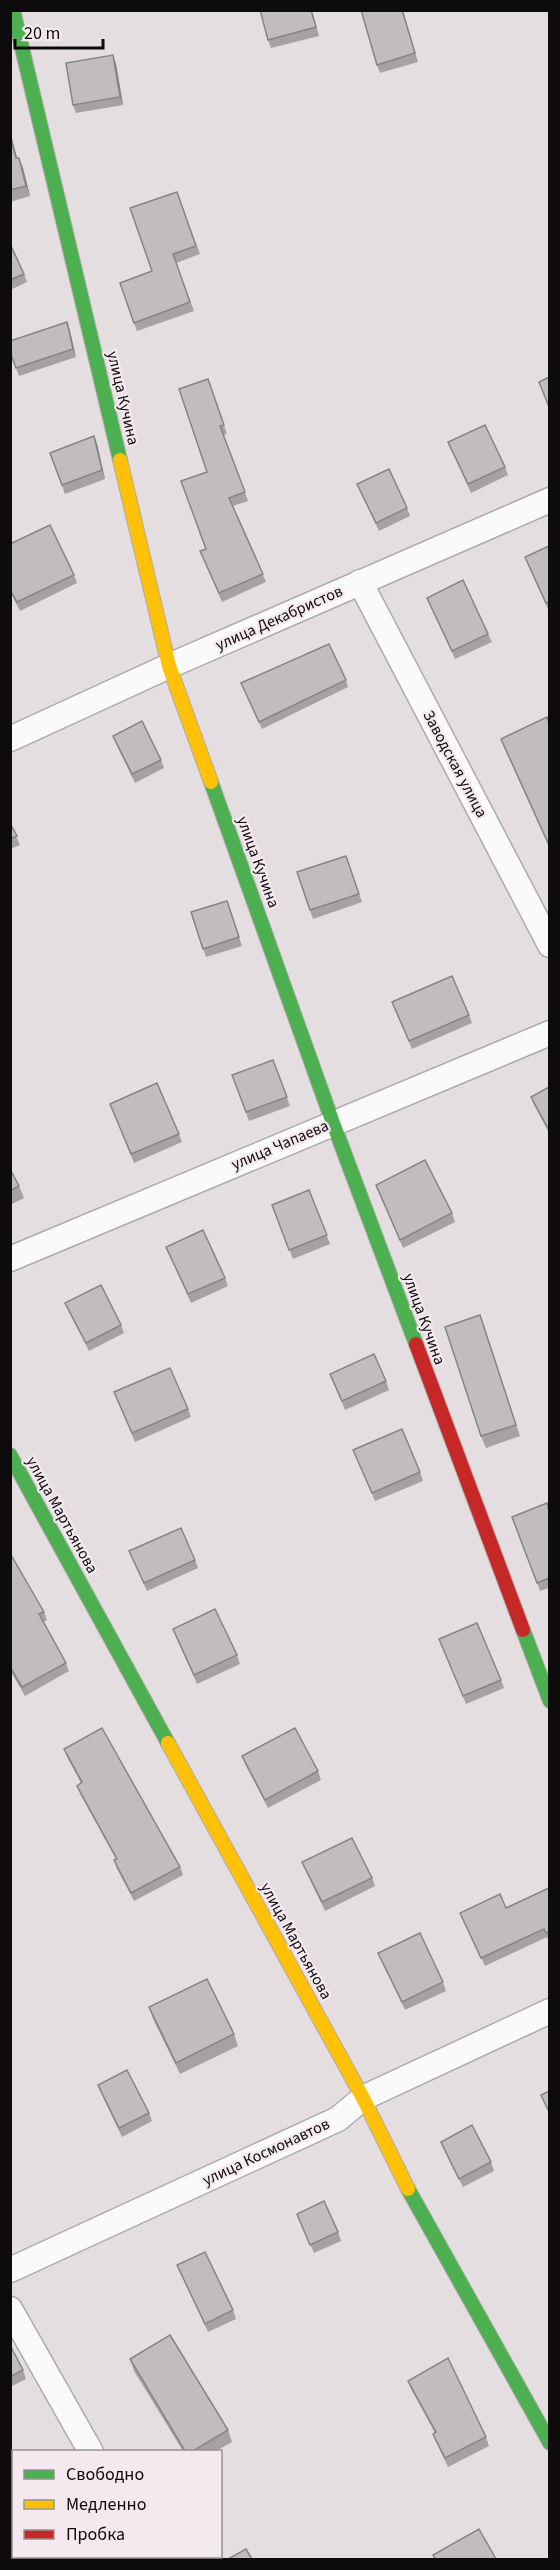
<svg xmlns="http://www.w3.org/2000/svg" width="560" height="2570" font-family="'Source Sans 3',sans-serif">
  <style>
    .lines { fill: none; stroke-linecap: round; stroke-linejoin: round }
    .street-casing { stroke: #aeaaac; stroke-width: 27 }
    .fast-casing { stroke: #aeaaac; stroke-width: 16 }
    .slow-casing { stroke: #aeaaac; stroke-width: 16 }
    .jam-casing { stroke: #aeaaac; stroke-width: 16 }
    .street { stroke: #fbfafa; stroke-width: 24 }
    .fast { stroke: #4caf50; stroke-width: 14 }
    .slow { stroke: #ffc107; stroke-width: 14 }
    .jam { stroke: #c62828; stroke-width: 14 }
    .wall { fill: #a6a2a3 }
    .shaded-wall { fill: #878485 }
    .building { fill: #c1bcbe; stroke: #878485; stroke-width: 1.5 }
    .labels { text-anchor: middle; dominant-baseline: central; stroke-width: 4.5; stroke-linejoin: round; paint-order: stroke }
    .street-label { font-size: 16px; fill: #0e0b0d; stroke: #f3e9ef }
  </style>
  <rect width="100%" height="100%" fill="#e4dee1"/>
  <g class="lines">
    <defs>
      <g id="street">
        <path d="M 360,582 L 550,945"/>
        <path d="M 10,739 L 169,666 L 550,500"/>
        <path d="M 10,1259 L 550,1033"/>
        <path d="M 10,2270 L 338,2119 L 363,2098 L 550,2011"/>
        <path d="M 10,2309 L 91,2452"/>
        <path d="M 151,2556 L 152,2560"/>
      </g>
      <g id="fast">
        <path d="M 13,10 L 120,460"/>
        <path d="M 211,782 L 333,1123 L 416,1344"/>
        <path d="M 10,1455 L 168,1743"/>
        <path d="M 523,1630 L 550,1701"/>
        <path d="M 408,2189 L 550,2443"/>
      </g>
      <g id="slow">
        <path d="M 120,460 L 169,666 L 211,782"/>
        <path d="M 168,1743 L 363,2098 L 408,2189"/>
      </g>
      <path id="jam" d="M 416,1344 L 523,1630"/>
    </defs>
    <!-- street casing -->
    <use href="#street" class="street-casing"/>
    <!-- fast casing -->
    <use href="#fast" class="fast-casing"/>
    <!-- slow casing -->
    <use href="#slow" class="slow-casing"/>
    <!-- jam casing -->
    <use href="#jam" class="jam-casing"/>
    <!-- street -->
    <use href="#street" class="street"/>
    <!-- fast -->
    <use href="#fast" class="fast"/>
    <!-- slow -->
    <use href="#slow" class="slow"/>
    <!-- jam -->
    <use href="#jam" class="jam"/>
  </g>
  <!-- wall -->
  <g class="wall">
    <path d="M 312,10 L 319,36 L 271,48 L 268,40 Z"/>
    <path d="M 403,10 L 418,62 L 380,73 L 377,65 Z"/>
    <path d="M 116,64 L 123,105 L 76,113 L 73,105 Z"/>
    <path d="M 10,131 L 17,158 L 23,168 L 30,196 L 10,202 Z"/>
    <path d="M 177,192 L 200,254 L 176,263 L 194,311 L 137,331 L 120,283 L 152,271 Z"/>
    <path d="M 10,249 L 24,274 L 27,282 L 10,290 Z"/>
    <path d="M 67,322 L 70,331 L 76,357 L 19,376 L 10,352 Z"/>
    <path d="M 208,379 L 227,434 L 223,435 L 248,501 L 233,506 L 266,582 L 222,602 L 200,551 L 206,549 Z"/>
    <path d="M 94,436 L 97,444 L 105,479 L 65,494 L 50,453 Z"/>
    <path d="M 448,442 L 505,467 L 508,475 L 471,493 Z"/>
    <path d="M 357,484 L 407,508 L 410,516 L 379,531 L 361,492 Z"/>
    <path d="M 10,544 L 74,575 L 77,583 L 20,611 L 10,592 Z"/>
    <path d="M 549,546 L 549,612 L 525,557 Z"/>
    <path d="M 427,598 L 488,634 L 492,642 L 455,659 Z"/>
    <path d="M 346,680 L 348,687 L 262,729 L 241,683 Z"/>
    <path d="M 549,723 L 549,847 L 505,749 L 501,739 Z"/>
    <path d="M 113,736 L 161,760 L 164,768 L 135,783 L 116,744 Z"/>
    <path d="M 10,823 L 20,845 L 10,849 Z"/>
    <path d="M 346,856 L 362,902 L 313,919 L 297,872 Z"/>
    <path d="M 227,901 L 242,946 L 206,957 L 191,912 Z"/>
    <path d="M 392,1002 L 469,1015 L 472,1023 L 412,1049 Z"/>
    <path d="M 273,1060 L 290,1106 L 249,1121 L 232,1075 Z"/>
    <path d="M 549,1087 L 549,1133 L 534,1105 L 531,1097 Z"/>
    <path d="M 110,1104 L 179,1134 L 182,1142 L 134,1163 Z"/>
    <path d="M 10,1169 L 19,1186 L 24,1198 L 10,1205 Z"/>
    <path d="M 376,1185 L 452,1213 L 455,1222 L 403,1248 Z"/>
    <path d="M 309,1190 L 330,1244 L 293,1259 L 272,1205 Z"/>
    <path d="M 166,1247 L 225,1278 L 228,1286 L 191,1303 Z"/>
    <path d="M 65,1303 L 121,1325 L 124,1333 L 89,1351 L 69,1312 Z"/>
    <path d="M 484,1327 L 520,1436 L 486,1448 L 481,1436 Z"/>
    <path d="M 330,1374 L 386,1381 L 389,1390 L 345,1410 Z"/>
    <path d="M 114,1392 L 188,1409 L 191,1417 L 135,1442 Z"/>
    <path d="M 353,1450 L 420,1472 L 423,1481 L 375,1501 Z"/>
    <path d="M 549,1511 L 549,1588 L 540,1591 L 512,1517 Z"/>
    <path d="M 129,1551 L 195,1560 L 198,1568 L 147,1591 Z"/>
    <path d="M 10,1553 L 44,1612 L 47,1620 L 44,1622 L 66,1663 L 69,1671 L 25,1696 L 10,1670 Z"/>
    <path d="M 173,1629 L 237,1655 L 240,1664 L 197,1684 Z"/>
    <path d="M 439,1639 L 501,1680 L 504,1688 L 466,1704 Z"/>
    <path d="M 64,1749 L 180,1867 L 183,1875 L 134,1901 L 117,1869 L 114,1860 L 116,1859 L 80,1794 L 77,1786 L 81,1783 L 67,1757 Z"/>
    <path d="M 242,1756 L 318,1771 L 321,1780 L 268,1808 L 245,1764 Z"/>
    <path d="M 302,1862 L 372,1878 L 375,1886 L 325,1911 L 306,1871 Z"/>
    <path d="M 549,1888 L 549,1941 L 547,1937 L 485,1966 L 460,1913 L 506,1908 Z"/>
    <path d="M 378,1953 L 443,1982 L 446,1991 L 405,2010 Z"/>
    <path d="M 149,2007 L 234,2034 L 238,2046 L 180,2074 L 153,2019 Z"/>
    <path d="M 98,2085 L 149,2113 L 152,2121 L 122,2137 L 101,2093 Z"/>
    <path d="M 441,2142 L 491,2162 L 494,2171 L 463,2187 L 444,2150 Z"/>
    <path d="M 297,2214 L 338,2232 L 341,2241 L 314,2253 Z"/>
    <path d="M 177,2265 L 233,2310 L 236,2319 L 208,2332 Z"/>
    <path d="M 10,2345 L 23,2370 L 26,2379 L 10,2387 Z"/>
    <path d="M 130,2359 L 228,2430 L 232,2442 L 216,2451 L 183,2451 L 134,2371 Z"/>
    <path d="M 408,2381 L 486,2437 L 489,2446 L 448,2467 L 436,2442 L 433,2434 L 435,2433 L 411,2389 Z"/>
    <path d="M 86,2556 L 127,2556 L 128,2559 L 87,2559 Z"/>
  </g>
  <!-- shaded-wall -->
  <g class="shaded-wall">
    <path d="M 113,55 L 116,64 L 123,105 L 120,97 Z"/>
    <path d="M 10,131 L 20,169 L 16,158 L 10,136 Z"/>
    <path d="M 19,158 L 23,168 L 30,196 L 26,186 Z"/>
    <path d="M 67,322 L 70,331 L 76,357 L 73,349 Z"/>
    <path d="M 94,436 L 97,444 L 105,479 L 102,470 Z"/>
  </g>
  <!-- building -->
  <g class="building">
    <path d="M 260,10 L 311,10 L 316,27 L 268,40 Z"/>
    <path d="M 361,10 L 402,10 L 415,53 L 377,65 Z"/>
    <path d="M 113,55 L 120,97 L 73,105 L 66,63 Z"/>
    <path d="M 10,136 L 16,158 L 19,158 L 26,186 L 10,190 Z"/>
    <path d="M 177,192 L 196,246 L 173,254 L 190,302 L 134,323 L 120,283 L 152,271 L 130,208 Z"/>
    <path d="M 12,248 L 24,274 L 10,280 L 10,249 Z"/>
    <path d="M 67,322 L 73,349 L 16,368 L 10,352 L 10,341 Z"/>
    <path d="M 549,377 L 549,407 L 539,382 Z"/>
    <path d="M 208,379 L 224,425 L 220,426 L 245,492 L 229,498 L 263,574 L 219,593 L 200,551 L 206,549 L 181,481 L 207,472 L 179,389 Z"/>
    <path d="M 485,425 L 505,467 L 468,484 L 448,442 Z"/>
    <path d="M 94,436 L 102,470 L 62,485 L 50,453 Z"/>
    <path d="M 389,469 L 407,508 L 376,523 L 357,484 Z"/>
    <path d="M 50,525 L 74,575 L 17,602 L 10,590 L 10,544 Z"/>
    <path d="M 549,546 L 549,602 L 546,603 L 525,557 Z"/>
    <path d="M 463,580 L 488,634 L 452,651 L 427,598 Z"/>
    <path d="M 329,644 L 346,680 L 259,722 L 241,683 Z"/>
    <path d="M 547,717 L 549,723 L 549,845 L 501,739 Z"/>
    <path d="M 142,721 L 161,760 L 132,774 L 113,736 Z"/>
    <path d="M 10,823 L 17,836 L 10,839 Z"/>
    <path d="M 346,856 L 359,894 L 310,910 L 297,872 Z"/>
    <path d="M 227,901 L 239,937 L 203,949 L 191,912 Z"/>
    <path d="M 452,976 L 469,1015 L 409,1041 L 392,1002 Z"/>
    <path d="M 273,1060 L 287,1097 L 246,1112 L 232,1075 Z"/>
    <path d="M 157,1083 L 179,1134 L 131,1154 L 110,1104 Z"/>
    <path d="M 549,1087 L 549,1130 L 531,1097 Z"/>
    <path d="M 425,1160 L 452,1213 L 400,1240 L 376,1185 Z"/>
    <path d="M 10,1169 L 19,1186 L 10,1191 Z"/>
    <path d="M 309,1190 L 327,1235 L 289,1250 L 272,1205 Z"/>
    <path d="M 203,1230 L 225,1278 L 188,1294 L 166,1247 Z"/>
    <path d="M 101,1285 L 121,1325 L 86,1343 L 65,1303 Z"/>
    <path d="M 480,1315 L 516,1425 L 481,1436 L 445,1327 Z"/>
    <path d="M 374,1354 L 386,1381 L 342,1401 L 330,1374 Z"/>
    <path d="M 170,1368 L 188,1409 L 132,1433 L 114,1392 Z"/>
    <path d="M 402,1429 L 420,1472 L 372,1493 L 353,1450 Z"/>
    <path d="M 547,1503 L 549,1511 L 549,1578 L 537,1583 L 512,1517 Z"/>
    <path d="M 181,1528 L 195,1560 L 144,1583 L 129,1551 Z"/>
    <path d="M 10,1553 L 44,1612 L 39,1614 L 66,1663 L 22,1687 L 10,1667 Z"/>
    <path d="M 215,1609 L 237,1655 L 194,1675 L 173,1629 Z"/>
    <path d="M 477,1623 L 501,1680 L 463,1696 L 439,1639 Z"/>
    <path d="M 102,1728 L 180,1867 L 131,1893 L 114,1860 L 117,1859 L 77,1786 L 82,1782 L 64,1749 Z"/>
    <path d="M 295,1728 L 318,1771 L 265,1800 L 242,1756 Z"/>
    <path d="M 352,1838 L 372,1878 L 322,1902 L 302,1862 Z"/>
    <path d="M 549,1888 L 549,1931 L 546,1933 L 544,1929 L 481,1958 L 460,1913 L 500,1894 L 506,1908 Z"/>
    <path d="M 420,1933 L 443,1982 L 402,2002 L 378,1953 Z"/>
    <path d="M 207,1979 L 234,2034 L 176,2063 L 149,2007 Z"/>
    <path d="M 127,2070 L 149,2113 L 119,2128 L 98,2085 Z"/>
    <path d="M 549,2091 L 549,2112 L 541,2095 Z"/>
    <path d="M 472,2125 L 491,2162 L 459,2179 L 441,2142 Z"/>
    <path d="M 324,2201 L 338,2232 L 310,2245 L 297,2214 Z"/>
    <path d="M 205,2252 L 233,2310 L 205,2324 L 177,2265 Z"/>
    <path d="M 170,2335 L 228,2430 L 193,2451 L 185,2451 L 130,2359 Z"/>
    <path d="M 10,2345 L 23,2370 L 10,2377 Z"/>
    <path d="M 448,2358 L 486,2437 L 445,2458 L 433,2434 L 436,2432 L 408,2381 Z"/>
    <path d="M 479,2529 L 496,2559 L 435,2559 L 433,2555 Z"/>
    <path d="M 246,2549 L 252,2559 L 228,2559 Z"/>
    <path d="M 87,2556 L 114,2556 L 108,2559 L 89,2559 Z"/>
  </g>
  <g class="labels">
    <!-- street labels -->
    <g class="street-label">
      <text transform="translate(123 398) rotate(77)">улица Кучина</text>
      <text transform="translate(279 618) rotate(-24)">улица Декабристов</text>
      <text transform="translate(455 764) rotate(62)">Заводская улица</text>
      <text transform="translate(258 862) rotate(70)">улица Кучина</text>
      <text transform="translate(280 1145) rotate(-23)">улица Чапаева</text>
      <text transform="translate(424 1319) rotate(70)">улица Кучина</text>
      <text transform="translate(62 1515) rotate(61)">улица Мартьянова</text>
      <text transform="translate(296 1941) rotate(61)">улица Мартьянова</text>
      <text transform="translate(266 2152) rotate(-25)">улица Космонавтов</text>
    </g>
  </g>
  <!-- border -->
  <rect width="560" height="2570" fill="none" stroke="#0e0b0d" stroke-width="24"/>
  <!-- legend -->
  <rect x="12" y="2450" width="210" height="108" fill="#f3e9ef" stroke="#979095" stroke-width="1.5"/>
  <rect x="24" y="2470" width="30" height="9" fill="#4caf50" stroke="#979095" stroke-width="1.5"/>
  <text x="66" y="2480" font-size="18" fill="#0e0b0d">Свободно</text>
  <rect x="24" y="2500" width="30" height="9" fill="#ffc107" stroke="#979095" stroke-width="1.5"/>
  <text x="66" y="2510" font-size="18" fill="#0e0b0d">Медленно</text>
  <rect x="24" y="2530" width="30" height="9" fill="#c62828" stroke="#979095" stroke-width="1.5"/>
  <text x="66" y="2540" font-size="18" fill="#0e0b0d">Пробка</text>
  <!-- scale -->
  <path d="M15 39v9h88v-9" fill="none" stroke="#0e0b0d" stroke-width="3"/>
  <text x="24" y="39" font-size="18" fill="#0e0b0d" stroke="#f3e9ef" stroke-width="4.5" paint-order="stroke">20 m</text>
</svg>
